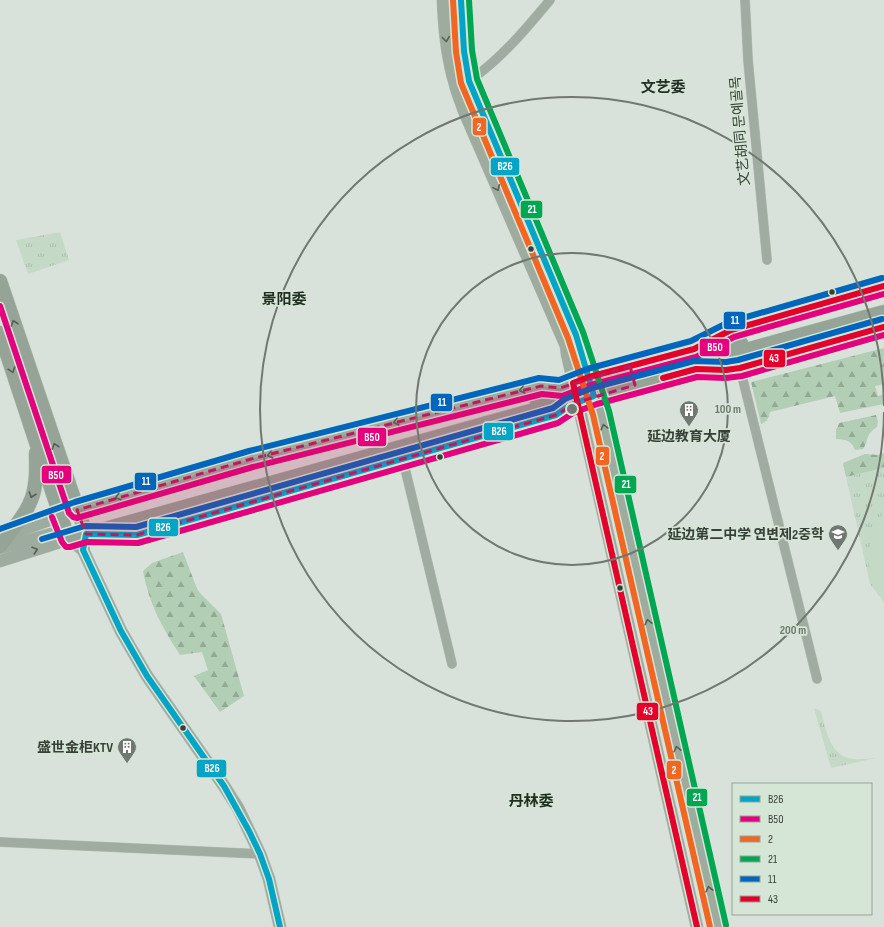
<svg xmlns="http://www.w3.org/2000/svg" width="884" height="927" font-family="'Sofia Sans Condensed','Noto Sans SC','Noto Sans KR',sans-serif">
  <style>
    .grass { fill: url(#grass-tufts) }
    .forest { fill: url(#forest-firs) }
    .pitch { fill: #c5dac6 }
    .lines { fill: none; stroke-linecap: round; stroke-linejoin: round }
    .street-casing { stroke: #b6bdb7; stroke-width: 10 }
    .secondary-casing { stroke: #b6bdb7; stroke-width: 13 }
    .primary-casing { stroke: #b6bdb7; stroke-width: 15 }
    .street { stroke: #a0aca1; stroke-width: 9 }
    .secondary { stroke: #9eab9f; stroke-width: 12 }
    .primary { stroke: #96a497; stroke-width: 14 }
    .bus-1-casing { stroke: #d5e6d6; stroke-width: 9 }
    .bus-2-casing { stroke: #d5e6d6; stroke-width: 9 }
    .bus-3-casing { stroke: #d5e6d6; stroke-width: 9 }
    .bus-4-casing { stroke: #d5e6d6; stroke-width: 9 }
    .bus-5-casing { stroke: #d5e6d6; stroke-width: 9 }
    .bus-6-casing { stroke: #d5e6d6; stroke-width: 9 }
    .bus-1 { stroke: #03a4c6; stroke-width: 6 }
    .bus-2 { stroke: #e5007d; stroke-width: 6 }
    .bus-3 { stroke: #f26522; stroke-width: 6 }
    .bus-4 { stroke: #00a651; stroke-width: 6 }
    .bus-5 { stroke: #0065bd; stroke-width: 6 }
    .bus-6 { stroke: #e4002b; stroke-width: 6 }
    .oneway { stroke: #575f57 }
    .oneway2 { stroke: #545d54 }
    .marked { fill: #c2185b; fill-opacity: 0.2; stroke: #c2185b; stroke-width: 3; stroke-dasharray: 8 5; stroke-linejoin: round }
    .ring { fill: none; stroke: #707871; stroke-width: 2 }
    .bus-dot { fill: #383f38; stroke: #d5e6d6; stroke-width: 1.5 }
    .labels { text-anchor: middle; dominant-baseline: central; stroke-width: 3.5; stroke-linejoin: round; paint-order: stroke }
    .street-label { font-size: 14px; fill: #383f38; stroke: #d5e6d6 }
    .poi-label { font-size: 14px; font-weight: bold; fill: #383f38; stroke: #d5e6d6; text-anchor: end }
    .neighbourhood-label { font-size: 15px; font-weight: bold; fill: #212e22; stroke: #d5e6d6 }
    .centre { fill: #707871; stroke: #d5e6d6; stroke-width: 2 }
    .ring-label { font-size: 12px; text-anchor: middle; font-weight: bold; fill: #707871; stroke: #d5e6d6; stroke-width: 3.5; stroke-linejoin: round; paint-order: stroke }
    .line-badge { stroke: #d5e6d6; stroke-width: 1.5 }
    .badge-label { font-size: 11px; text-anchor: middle; font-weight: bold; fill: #fff }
  </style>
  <defs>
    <pattern id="grass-tufts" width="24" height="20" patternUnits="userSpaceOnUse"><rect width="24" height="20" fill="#c5dac6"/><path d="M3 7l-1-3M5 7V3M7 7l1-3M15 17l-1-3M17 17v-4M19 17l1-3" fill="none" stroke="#aabcab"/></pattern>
    <pattern id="forest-firs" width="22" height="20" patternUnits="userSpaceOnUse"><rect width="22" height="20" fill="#b2cfb5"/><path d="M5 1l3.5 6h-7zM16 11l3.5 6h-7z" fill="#92a994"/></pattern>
  </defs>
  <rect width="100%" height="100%" fill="#d9e2da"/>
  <!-- grass -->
  <g class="grass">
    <path d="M 60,232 L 69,260 L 28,274 L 16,240 Z"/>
    <path d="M 884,468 L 884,602 L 870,584 L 846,477 Z"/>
    <path d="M 814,708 L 821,711 C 826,730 830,757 854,759 C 861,760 869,758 876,758 L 831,768 Z"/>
  </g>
  <!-- forest -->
  <g class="forest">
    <path d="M 884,348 L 884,384 L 875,386 L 878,396 L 884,394 L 884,404 L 840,413 L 835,396 L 770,412 C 769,418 767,422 761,424 L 751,382 Z"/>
    <path d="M 876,415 L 878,422 L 877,427 C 864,436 870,439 863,449 L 855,450 C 851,440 847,440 836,439 L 836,430 L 839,423 Z"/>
    <path d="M 884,453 L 884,468 L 846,477 L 843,463 L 865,454 L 879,455 Z"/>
    <path d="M 183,552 L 196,586 L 199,592 L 221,614 L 244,696 L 220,712 L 194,676 L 208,670 L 202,652 L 180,655 C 162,627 149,604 143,571 L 152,563 Z"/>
  </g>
  <!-- pitch -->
  <path class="pitch" d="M 884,512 L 884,602 C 863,574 864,540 884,512 Z"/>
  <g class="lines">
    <defs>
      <g id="street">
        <path d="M 745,0 L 748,60 L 767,260"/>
        <path d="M 469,81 C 501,59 526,29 550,0"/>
        <path d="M 740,368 L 817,679"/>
        <path d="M 403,460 L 452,664"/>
        <path d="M 0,842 L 260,854"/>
      </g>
      <g id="secondary">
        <path d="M 443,0 C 444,28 447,58 455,84 C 457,93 461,102 464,111 L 566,346 L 567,354 L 697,927"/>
        <path d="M 461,0 C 462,27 462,55 469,81 L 576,335 L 601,413 L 718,927"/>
        <path d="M 697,347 L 731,330 L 884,286"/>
        <path d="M 696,369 L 726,370 L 740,368 L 884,327"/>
        <path d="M 7,535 L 77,510 L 251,459 L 541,386 L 560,388"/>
        <path d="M 0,548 L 66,530"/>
        <path d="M 83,550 L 86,534 L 137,535 L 556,415 L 569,406"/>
        <path d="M 0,561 L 69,539 L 83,550 L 121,631 L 147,676 L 224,786 L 238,808 L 260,854 L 269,879 L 280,927"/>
      </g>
      <g id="primary">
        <path d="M 0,281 L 86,534"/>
        <path d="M 0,333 L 60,515 L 69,539 L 552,405 L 569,406 L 594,396 L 696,369 L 713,359 L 884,312"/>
        <path d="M 537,402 L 551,398 L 560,388 L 589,377 L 694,349 L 734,345 L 741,343"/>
        <path d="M 0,546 C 14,527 33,508 35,484 C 37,474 36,463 36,453"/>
      </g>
    </defs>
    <!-- street casing -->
    <use href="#street" class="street-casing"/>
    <!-- secondary casing -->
    <use href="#secondary" class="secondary-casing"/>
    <!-- primary casing -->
    <use href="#primary" class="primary-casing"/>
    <!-- street -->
    <use href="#street" class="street"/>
    <!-- secondary -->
    <use href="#secondary" class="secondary"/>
    <!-- primary -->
    <use href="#primary" class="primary"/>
    <defs>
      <path id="bus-1" d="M 280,927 L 269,879 L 260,854 L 249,831 L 224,786 L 147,676 L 121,631 L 83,550 L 86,534 L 137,535 L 556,415 L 569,406 L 594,396 L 576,335 L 469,81 L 464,51 L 461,0"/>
      <g id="bus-2">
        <path d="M 0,306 L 69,513 L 73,517 L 77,518 L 253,467 L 542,394 L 562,396 L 591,385 L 696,357 L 734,337 L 884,294"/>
        <path d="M 52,517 L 62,542 L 66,547 L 70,547 L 87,542 L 138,543 L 558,423 L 573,413 L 597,404 L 697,377 L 726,378 L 742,376 L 884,335"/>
      </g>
      <path id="bus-3" d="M 453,0 L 456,52 L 461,83 L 568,338 L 593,415 L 710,927"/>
      <path id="bus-4" d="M 469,0 L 472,50 L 477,79 L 583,332 L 609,411 L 726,925"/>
      <g id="bus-5">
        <path d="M 0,529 L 75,502 L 249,451 L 539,378 L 559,380 L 587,369 L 691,341 L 729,322 L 882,278"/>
        <path d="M 42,539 L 85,526 L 136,527 L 553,408 L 565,399 L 592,388 L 694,361 L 726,362 L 738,360 L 882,319"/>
      </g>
      <g id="bus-6">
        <path d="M 663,378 L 696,369 L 726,370 L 740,368 L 884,327"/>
        <path d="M 697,927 L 573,383 L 589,377 L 694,349 L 731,330 L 884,286"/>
      </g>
    </defs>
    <!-- bus-1 casing -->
    <use href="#bus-1" class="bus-1-casing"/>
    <!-- bus-2 casing -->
    <use href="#bus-2" class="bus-2-casing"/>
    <!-- bus-3 casing -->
    <use href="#bus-3" class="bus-3-casing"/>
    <!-- bus-4 casing -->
    <use href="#bus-4" class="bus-4-casing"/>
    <!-- bus-5 casing -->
    <use href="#bus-5" class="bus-5-casing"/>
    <!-- bus-6 casing -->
    <use href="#bus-6" class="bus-6-casing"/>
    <!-- bus-1 -->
    <use href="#bus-1" class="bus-1"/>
    <!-- bus-2 -->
    <use href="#bus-2" class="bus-2"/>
    <!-- bus-3 -->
    <use href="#bus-3" class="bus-3"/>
    <!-- bus-4 -->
    <use href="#bus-4" class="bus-4"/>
    <!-- bus-5 -->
    <use href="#bus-5" class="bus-5"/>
    <!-- bus-6 -->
    <use href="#bus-6" class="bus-6"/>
  </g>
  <!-- one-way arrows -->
  <defs><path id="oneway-chevron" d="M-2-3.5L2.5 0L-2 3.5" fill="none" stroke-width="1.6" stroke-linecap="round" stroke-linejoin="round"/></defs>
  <g class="oneway">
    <use href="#oneway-chevron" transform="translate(446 39) rotate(83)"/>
    <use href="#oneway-chevron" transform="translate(497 188) rotate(66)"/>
    <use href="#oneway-chevron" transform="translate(522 390) rotate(166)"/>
    <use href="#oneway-chevron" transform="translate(396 422) rotate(166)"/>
    <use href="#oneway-chevron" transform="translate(604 427) rotate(-104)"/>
    <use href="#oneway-chevron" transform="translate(270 455) rotate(166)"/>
    <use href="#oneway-chevron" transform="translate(118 497) rotate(164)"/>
    <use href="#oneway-chevron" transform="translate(35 550) rotate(-18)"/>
    <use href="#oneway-chevron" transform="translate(648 622) rotate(-103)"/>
    <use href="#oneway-chevron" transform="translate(677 749) rotate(-103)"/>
    <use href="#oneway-chevron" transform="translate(709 889) rotate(-103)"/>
  </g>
  <g class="oneway2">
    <use href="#oneway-chevron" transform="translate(14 323) rotate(-109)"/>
    <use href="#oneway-chevron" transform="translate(12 370) rotate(72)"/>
    <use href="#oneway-chevron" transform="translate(55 446) rotate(-109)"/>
    <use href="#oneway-chevron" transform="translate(32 495) rotate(109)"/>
  </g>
  <!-- marked area -->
  <path class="marked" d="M 630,366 L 635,385 L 578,402 L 556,415 L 137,535 L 86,534 L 77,510 L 251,459 L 541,386 L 560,388 Z"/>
  <!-- distance rings -->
  <g class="ring">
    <circle cx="572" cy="409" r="156"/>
    <path d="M884 412A312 312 0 1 1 884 406"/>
  </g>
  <!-- icons -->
  <defs>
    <symbol id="building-pin" viewBox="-11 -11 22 30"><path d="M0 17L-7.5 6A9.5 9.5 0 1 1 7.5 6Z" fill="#707871" stroke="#d5e6d6"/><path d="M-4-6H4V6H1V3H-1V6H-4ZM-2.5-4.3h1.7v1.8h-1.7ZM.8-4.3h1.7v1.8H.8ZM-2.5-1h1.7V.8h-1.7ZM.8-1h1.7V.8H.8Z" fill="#fff"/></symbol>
    <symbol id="school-pin" viewBox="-11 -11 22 30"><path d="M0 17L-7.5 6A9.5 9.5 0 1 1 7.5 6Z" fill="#707871" stroke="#d5e6d6"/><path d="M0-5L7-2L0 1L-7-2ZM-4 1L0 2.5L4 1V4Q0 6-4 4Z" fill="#fff"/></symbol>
  </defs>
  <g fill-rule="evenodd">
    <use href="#building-pin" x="678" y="399" width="22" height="30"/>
    <use href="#school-pin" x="827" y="523" width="22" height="30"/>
    <use href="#building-pin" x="116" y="736" width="22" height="30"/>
  </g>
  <!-- markers -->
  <g class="bus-dot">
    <circle cx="531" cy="249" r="3.5"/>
    <circle cx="832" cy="292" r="3.5"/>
    <circle cx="440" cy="457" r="3.5"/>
    <circle cx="620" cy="588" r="3.5"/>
    <circle cx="183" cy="728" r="3.5"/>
  </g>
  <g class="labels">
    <!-- street labels -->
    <g class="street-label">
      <text transform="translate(740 131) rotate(-95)">文艺胡同 문예골목</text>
    </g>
    <!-- poi labels -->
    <g class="poi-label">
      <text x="689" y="436" text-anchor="middle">延边教育大厦</text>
      <text x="824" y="534">延边第二中学 연변제2중학</text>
      <text x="113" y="747">盛世金柜KTV</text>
    </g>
    <!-- neighbourhood labels -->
    <g class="neighbourhood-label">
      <text x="663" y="87">文艺委</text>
      <text x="284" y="299">景阳委</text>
      <text x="531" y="801">丹林委</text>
    </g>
  </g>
  <circle cx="572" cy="409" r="6" class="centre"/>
  <g class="ring-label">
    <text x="728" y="413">100 m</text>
    <text x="793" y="634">200 m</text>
  </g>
  <g class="line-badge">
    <rect x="472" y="117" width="15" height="19" rx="4" fill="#f26522"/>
    <rect x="490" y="157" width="30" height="19" rx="4" fill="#03a4c6"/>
    <rect x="520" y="200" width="23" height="19" rx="4" fill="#00a651"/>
    <rect x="723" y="311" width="23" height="19" rx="4" fill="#0065bd"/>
    <rect x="699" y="338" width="31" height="19" rx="4" fill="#e5007d"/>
    <rect x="763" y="349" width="23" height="19" rx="4" fill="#e4002b"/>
    <rect x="430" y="393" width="23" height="19" rx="4" fill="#0065bd"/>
    <rect x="483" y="422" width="31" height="19" rx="4" fill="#03a4c6"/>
    <rect x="357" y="427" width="30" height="20" rx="4" fill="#e5007d"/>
    <rect x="595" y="446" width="15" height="20" rx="4" fill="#f26522"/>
    <rect x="41" y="465" width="31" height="19" rx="4" fill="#e5007d"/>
    <rect x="134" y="472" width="23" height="19" rx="4" fill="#0065bd"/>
    <rect x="614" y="475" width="23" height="19" rx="4" fill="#00a651"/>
    <rect x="148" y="518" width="31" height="19" rx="4" fill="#03a4c6"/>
    <rect x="636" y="702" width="23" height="19" rx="4" fill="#e4002b"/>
    <rect x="196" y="759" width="31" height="19" rx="4" fill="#03a4c6"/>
    <rect x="666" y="760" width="16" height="20" rx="4" fill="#f26522"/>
    <rect x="686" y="788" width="22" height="19" rx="4" fill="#00a651"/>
  </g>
  <g class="badge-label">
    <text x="479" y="131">2</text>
    <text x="505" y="170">B26</text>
    <text x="532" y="213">21</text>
    <text x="735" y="324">11</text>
    <text x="715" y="351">B50</text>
    <text x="774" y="362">43</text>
    <text x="442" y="406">11</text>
    <text x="499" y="435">B26</text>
    <text x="372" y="441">B50</text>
    <text x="602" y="460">2</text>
    <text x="56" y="479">B50</text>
    <text x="146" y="485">11</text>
    <text x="626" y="488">21</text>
    <text x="163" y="531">B26</text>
    <text x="648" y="715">43</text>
    <text x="212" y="772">B26</text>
    <text x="674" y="774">2</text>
    <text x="697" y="801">21</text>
  </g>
  <!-- legend -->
  <rect x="732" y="783" width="140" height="132" fill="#d5e6d6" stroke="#96a397"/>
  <rect x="740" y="796" width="20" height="6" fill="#03a4c6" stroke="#96a397"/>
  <text x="768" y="803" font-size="12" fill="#383f38">B26</text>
  <rect x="740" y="816" width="20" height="6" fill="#e5007d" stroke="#96a397"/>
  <text x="768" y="823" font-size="12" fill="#383f38">B50</text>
  <rect x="740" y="836" width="20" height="6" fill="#f26522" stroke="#96a397"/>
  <text x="768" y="843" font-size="12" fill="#383f38">2</text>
  <rect x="740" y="856" width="20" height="6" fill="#00a651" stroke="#96a397"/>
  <text x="768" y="863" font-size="12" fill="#383f38">21</text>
  <rect x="740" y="876" width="20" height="6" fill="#0065bd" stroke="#96a397"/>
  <text x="768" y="883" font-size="12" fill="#383f38">11</text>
  <rect x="740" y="896" width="20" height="6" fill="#e4002b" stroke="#96a397"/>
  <text x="768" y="903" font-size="12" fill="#383f38">43</text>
</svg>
